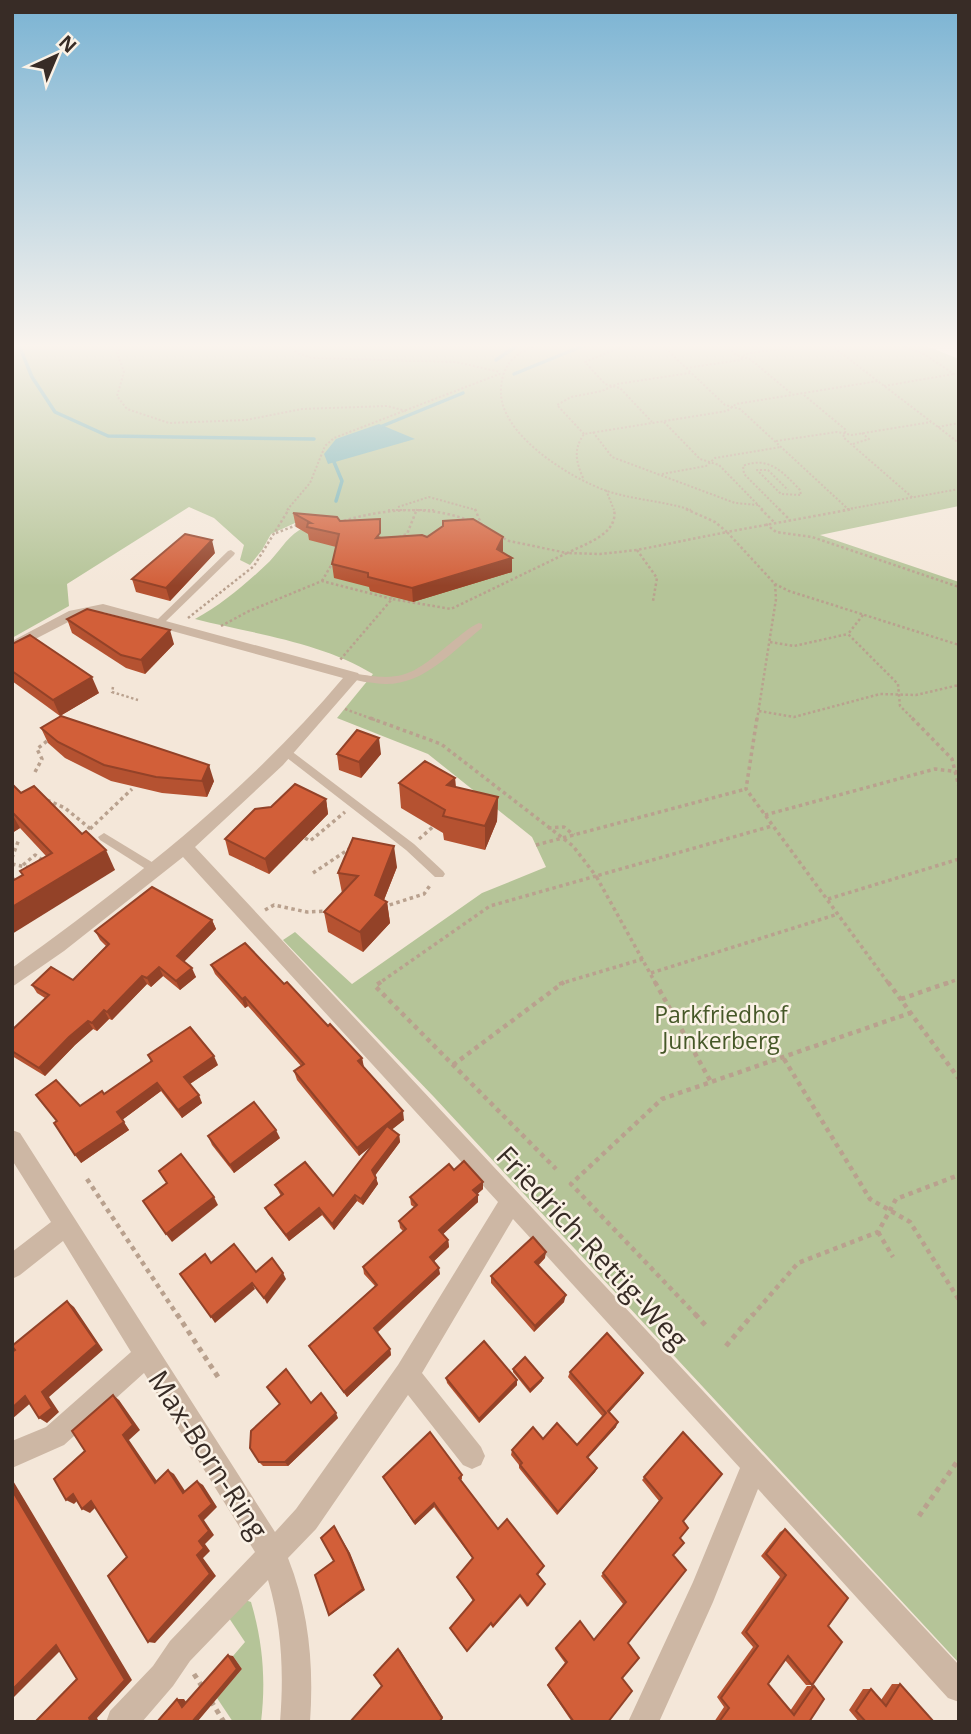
<svg xmlns="http://www.w3.org/2000/svg" width="971" height="1734" font-family="'Open Sans',sans-serif">
  <style>
    .green { fill: #b5c498 }
    .water { fill: #75b1b4 }
    .lines { fill: none; stroke-linecap: round; stroke-linejoin: round }
    .stream { stroke: #75b1b4; stroke-width: 3.5 }
    .path-far4 { stroke: #b9a18e; stroke-width: 2; stroke-dasharray: 2 2; stroke-linecap: butt }
    .path-far3 { stroke: #b9a18e; stroke-width: 2.5; stroke-dasharray: 2.5 2.5; stroke-linecap: butt }
    .path-far2 { stroke: #b9a18e; stroke-width: 3.5; stroke-dasharray: 3.5 3.5; stroke-linecap: butt }
    .path-far1 { stroke: #b9a18e; stroke-width: 4.5; stroke-dasharray: 4.5 4.5; stroke-linecap: butt }
    .path { stroke: #b9a18e; stroke-width: 5; stroke-dasharray: 5 5; stroke-linecap: butt }
    .lane { fill: #cdb7a4; fill-rule: evenodd }
    .street { fill: #cdb7a4; fill-rule: evenodd }
    .wall { fill: #b55231 }
    .shaded-wall { fill: #934228 }
    .building { fill: #d25f39; stroke: #934228; stroke-width: 2 }
    .labels { text-anchor: middle; dominant-baseline: central; stroke-width: 5; stroke-linejoin: round; paint-order: stroke }
    .park-label { font-size: 23px; fill: #465828; stroke: #fbf2e6 }
    .near-street-label { font-size: 28px; fill: #382c26; stroke: #fbf2e6 }
  </style>
  <rect width="100%" height="100%" fill="#f4e7d9"/>
  <!-- green -->
  <g class="green">
    <path d="M 12,343 L 919,343 L 959,359 L 959,506 L 820,535 L 959,582 L 959,1663 L 434,1097 L 283,940 L 295,932 L 352,984 L 482,893 L 546,867 L 532,837 L 428,754 L 337,718 L 373,674 C 321,642 254,634 195,619 C 223,604 247,583 270,561 C 282,548 289,534 305,527 L 295,523 L 271,534 L 262,550 L 250,565 L 240,560 L 244,545 L 214,518 L 189,507 L 67,584 L 69,606 L 12,638 Z"/>
    <path d="M 245,1600 L 251,1602 C 263,1643 266,1680 261,1722 L 233,1722 L 217,1698 L 242,1669 L 233,1656 L 245,1642 L 229,1618 Z"/>
  </g>
  <!-- water -->
  <path class="water" d="M 379,424 L 415,439 L 328,464 L 324,454 L 336,439 Z"/>
  <g class="lines">
    <!-- stream -->
    <g class="stream">
      <path d="M 18,343 L 32,377 L 55,412 L 108,436 L 314,439"/>
      <path d="M 496,360 L 521,343"/>
      <path d="M 514,374 L 590,343"/>
      <path d="M 375,429 L 463,393"/>
      <path d="M 336,457 L 334,462 L 342,481 L 336,501"/>
    </g>
    <!-- path-far4 -->
    <g class="path-far4">
      <path d="M 125,343 L 117,352 L 124,372 L 117,396 L 127,409 L 169,423 L 246,420 L 302,409 L 387,406 L 406,411"/>
      <path d="M 286,343 L 297,353 L 312,358 L 456,362 L 500,372"/>
      <path d="M 544,343 C 519,350 502,362 501,389 C 498,434 570,478 607,491 C 634,500 664,501 691,510"/>
      <path d="M 631,343 L 585,362 L 605,384 L 620,388 L 652,422"/>
      <path d="M 660,343 L 725,405 L 740,409 L 848,509"/>
      <path d="M 722,343 L 736,355 L 750,359 L 792,394"/>
      <path d="M 828,343 L 959,443"/>
      <path d="M 897,343 L 924,354 L 954,374 L 959,374"/>
      <path d="M 832,346 L 850,343"/>
      <path d="M 686,368 L 741,360 L 745,354 L 820,343"/>
      <path d="M 884,386 L 954,374"/>
      <path d="M 804,395 L 846,430 L 843,437 L 913,498"/>
      <path d="M 664,422 L 700,459 L 719,465 L 763,510"/>
      <path d="M 938,427 L 959,423"/>
      <path d="M 593,432 L 612,457 L 735,503 L 758,505"/>
      <path d="M 584,434 L 557,405 L 571,397 L 602,391 L 617,384 L 690,373"/>
      <path d="M 776,441 L 837,432 L 852,435 L 931,422"/>
      <path d="M 853,444 L 869,439 L 862,433"/>
      <path d="M 662,474 L 706,466 L 715,458 L 781,447"/>
      <path d="M 583,478 C 576,461 573,450 584,434 L 727,411 L 736,404 L 878,381"/>
      <path d="M 606,490 L 614,510"/>
      <path d="M 398,507 L 429,497 L 476,510"/>
      <path d="M 287,510 L 310,483 L 325,446 L 334,438 L 502,373"/>
      <path d="M 388,510 L 436,510"/>
      <path d="M 780,510 L 744,474 L 743,466 C 768,455 784,473 800,490 L 801,495 L 781,494 L 757,470 L 768,470 L 788,490"/>
      <path d="M 843,510 L 959,489"/>
    </g>
    <!-- path-far3 -->
    <g class="path-far3">
      <path d="M 475,509 L 482,526"/>
      <path d="M 686,509 L 715,522 L 727,532 L 853,509"/>
      <path d="M 761,509 L 775,523"/>
      <path d="M 779,509 L 790,520"/>
      <path d="M 339,522 C 384,509 426,504 471,521"/>
      <path d="M 766,524 L 776,532 L 812,537 L 959,587"/>
      <path d="M 276,533 L 297,525"/>
      <path d="M 499,536 L 509,541 L 567,553 C 585,544 619,534 614,509"/>
      <path d="M 399,537 L 407,534 L 417,509"/>
      <path d="M 637,550 L 657,578 L 653,601"/>
      <path d="M 322,581 L 333,562"/>
      <path d="M 392,595 L 392,599 L 451,609 L 567,553 L 600,554 L 637,550 L 727,532 L 775,584 L 789,591 L 959,645"/>
      <path d="M 863,615 L 848,634 L 898,684 L 900,706 L 914,720"/>
      <path d="M 188,618 L 254,566 L 289,509"/>
      <path d="M 221,626 L 249,611 L 322,581 L 392,599 L 340,660"/>
      <path d="M 770,642 L 794,646 L 848,634"/>
      <path d="M 113,687 L 112,692 L 138,700"/>
      <path d="M 345,709 L 375,720"/>
      <path d="M 759,711 L 794,717 L 880,694 L 916,695 L 959,685"/>
      <path d="M 757,720 L 776,599 L 775,584"/>
    </g>
    <!-- path-far2 -->
    <g class="path-far2">
      <path d="M 370,718 L 441,744 L 573,846 L 596,876 L 490,906 L 378,984"/>
      <path d="M 757,718 L 746,789 L 889,984"/>
      <path d="M 912,718 L 952,759 L 959,787"/>
      <path d="M 35,772 L 42,759 L 37,749 L 51,738"/>
      <path d="M 47,800 L 65,808 L 93,831"/>
      <path d="M 765,815 L 935,769 L 959,772"/>
      <path d="M 548,828 L 564,827 L 574,835"/>
      <path d="M 90,829 L 132,789"/>
      <path d="M 305,838 L 310,841 L 345,812"/>
      <path d="M 419,839 L 435,825"/>
      <path d="M 536,845 L 746,789"/>
      <path d="M 12,858 L 19,839"/>
      <path d="M 12,864 L 31,868"/>
      <path d="M 23,865 L 35,855 L 44,861"/>
      <path d="M 313,873 L 349,849"/>
      <path d="M 12,877 L 14,880"/>
      <path d="M 828,899 L 959,859"/>
      <path d="M 383,907 L 424,894 L 431,884"/>
      <path d="M 265,910 L 274,905 L 307,912 L 328,911"/>
      <path d="M 651,973 L 838,914"/>
      <path d="M 559,984 L 643,959"/>
      <path d="M 656,984 L 596,876 L 772,826"/>
      <path d="M 945,984 L 959,979"/>
    </g>
    <!-- path-far1 -->
    <g class="path-far1">
      <path d="M 381,982 L 375,986 L 556,1169"/>
      <path d="M 655,982 L 711,1082"/>
      <path d="M 888,982 L 959,1079"/>
      <path d="M 901,999 L 950,982"/>
      <path d="M 784,1059 L 870,1199 L 910,1222 L 959,1300"/>
      <path d="M 453,1065 L 564,982"/>
      <path d="M 87,1179 L 178,1316"/>
      <path d="M 878,1232 L 893,1257"/>
      <path d="M 697,1316 L 571,1184 L 662,1099 L 910,1013"/>
      <path d="M 752,1316 L 798,1263 L 878,1232 L 896,1199 L 959,1175"/>
    </g>
    <!-- path -->
    <g class="path">
      <path d="M 177,1314 L 220,1380"/>
      <path d="M 695,1314 L 707,1327"/>
      <path d="M 726,1346 L 753,1314"/>
      <path d="M 919,1516 L 959,1459"/>
      <path d="M 194,1674 L 203,1688"/>
      <path d="M 211,1701 L 224,1722"/>
    </g>
    <!-- lane -->
    <g class="lane">
      <path d="M 231,550 L 235,553 L 234,555 L 163,624 L 157,624 L 157,620 L 228,551 Z"/>
      <path d="M 479,623 L 482,624 L 482,628 C 450,653 419,691 374,683 C 365,682 355,681 348,676 L 353,673 C 405,683 413,674 452,642 C 461,635 469,627 479,623 Z"/>
      <path d="M 286,747 L 414,844 L 443,871 L 445,874 L 443,877 L 435,877 L 406,850 L 282,754 L 280,751 Z"/>
      <path d="M 104,833 L 160,867 L 162,870 L 160,873 L 152,873 L 100,840 L 98,837 Z"/>
    </g>
    <!-- street -->
    <path class="street" d="M 103,604 L 358,673 L 360,676 L 358,679 L 283,765 L 195,847 L 959,1665 L 959,1702 L 948,1698 L 758,1489 L 713,1602 L 659,1722 L 628,1722 L 693,1582 L 740,1468 L 513,1219 L 422,1373 L 481,1447 L 485,1456 L 481,1465 L 472,1469 L 463,1465 L 408,1395 L 316,1529 L 288,1558 C 309,1611 314,1665 310,1722 L 280,1722 C 284,1673 282,1627 268,1580 L 190,1661 L 173,1686 L 142,1722 L 106,1722 L 110,1711 L 153,1666 L 170,1641 L 255,1552 L 144,1373 L 64,1445 L 12,1468 L 12,1441 L 46,1427 L 131,1352 L 63,1241 L 20,1275 L 12,1279 L 12,1252 L 51,1222 L 12,1160 L 12,1130 L 20,1133 L 275,1532 L 296,1509 L 398,1365 L 498,1202 L 183,857 L 64,951 L 12,987 L 12,968 C 132,881 247,792 343,678 L 103,612 L 78,617 L 12,651 L 12,641 L 69,611 Z"/>
  </g>
  <!-- wall -->
  <g class="wall">
    <path d="M 293,513 L 340,521 L 381,537 L 427,537 L 443,527 L 443,521 L 503,537 L 502,553 L 512,572 L 413,602 L 370,591 L 369,587 L 334,578 L 332,564 L 336,547 L 309,540 L 308,534 L 296,527 Z"/>
    <path d="M 215,553 L 170,601 L 136,592 L 132,579 Z"/>
    <path d="M 67,619 L 174,644 L 145,674 L 126,668 L 72,633 Z"/>
    <path d="M 12,644 L 99,693 L 60,716 L 12,681 Z"/>
    <path d="M 41,728 L 214,781 L 207,797 L 162,793 L 111,781 L 65,758 L 48,743 Z"/>
    <path d="M 337,754 L 381,754 L 361,778 L 339,770 Z"/>
    <path d="M 455,778 L 456,787 L 498,797 L 497,821 L 485,850 L 444,840 L 443,833 L 401,808 L 399,783 Z"/>
    <path d="M 12,784 L 21,793 L 115,870 L 23,875 L 20,871 L 46,856 L 20,828 L 12,833 Z"/>
    <path d="M 326,799 L 328,814 L 269,874 L 229,855 L 225,839 Z"/>
    <path d="M 397,867 L 384,900 L 387,902 L 390,923 L 363,952 L 328,932 L 324,912 L 342,893 L 338,873 Z"/>
    <path d="M 212,920 L 216,929 L 184,961 L 196,977 L 180,990 L 163,976 L 151,987 L 147,984 L 112,1020 L 109,1019 L 97,1031 L 93,1029 L 75,1045 L 45,1076 L 12,1056 L 12,1030 L 45,998 L 37,993 L 32,985 L 73,980 L 106,946 L 100,940 L 95,931 Z"/>
    <path d="M 211,965 L 284,984 L 362,1058 L 363,1067 L 404,1120 L 392,1129 L 399,1135 L 400,1142 L 375,1175 L 378,1184 L 363,1205 L 357,1201 L 334,1230 L 322,1215 L 289,1241 L 268,1214 L 265,1208 L 281,1196 L 275,1185 L 333,1196 L 372,1145 L 359,1156 L 297,1080 L 294,1071 L 301,1066 L 248,1006 L 245,1008 L 215,974 Z"/>
    <path d="M 148,1055 L 218,1065 L 190,1084 L 202,1103 L 182,1118 L 161,1091 L 122,1120 L 129,1130 L 81,1163 L 80,1106 L 104,1094 L 151,1062 Z"/>
    <path d="M 208,1136 L 280,1138 L 234,1173 L 212,1145 Z"/>
    <path d="M 454,1170 L 483,1182 L 483,1189 L 477,1194 L 478,1202 L 443,1234 L 448,1240 L 449,1247 L 434,1261 L 440,1274 L 377,1333 L 390,1349 L 391,1355 L 347,1397 L 312,1351 L 309,1346 L 375,1286 L 364,1274 L 363,1267 L 403,1231 L 400,1228 L 399,1221 L 414,1207 L 411,1205 L 410,1197 Z"/>
    <path d="M 545,1258 L 538,1266 L 564,1302 L 534,1332 L 491,1283 L 491,1276 Z"/>
    <path d="M 513,1369 L 542,1381 L 530,1393 L 513,1372 Z"/>
    <path d="M 570,1372 L 640,1378 L 609,1412 L 616,1427 L 588,1458 L 597,1468 L 595,1472 L 557,1515 L 519,1468 L 519,1465 L 511,1455 L 512,1450 L 543,1439 L 577,1445 L 603,1417 L 568,1377 Z"/>
    <path d="M 446,1378 L 517,1380 L 517,1385 L 479,1423 L 447,1383 Z"/>
    <path d="M 311,1403 L 338,1418 L 288,1466 L 263,1466 L 259,1462 Z"/>
    <path d="M 683,1432 L 683,1521 L 680,1538 L 673,1555 L 628,1643 L 622,1678 L 608,1722 L 572,1722 L 547,1685 L 565,1663 L 555,1649 L 580,1621 L 593,1640 L 623,1604 L 601,1576 L 659,1501 L 642,1480 Z"/>
    <path d="M 462,1475 L 462,1479 L 461,1480 L 498,1529 L 543,1568 L 538,1575 L 545,1584 L 527,1607 L 520,1597 L 493,1628 L 490,1624 L 467,1652 L 450,1628 L 473,1601 L 457,1577 L 473,1559 L 434,1507 L 415,1525 L 383,1477 Z"/>
    <path d="M 785,1529 L 828,1626 L 812,1685 L 806,1685 L 785,1660 L 768,1684 L 790,1711 L 807,1686 L 814,1686 L 809,1722 L 714,1722 L 724,1707 L 717,1697 L 753,1647 L 741,1633 L 780,1577 L 761,1556 L 780,1532 Z"/>
    <path d="M 892,1684 L 900,1684 L 934,1722 L 859,1722 L 849,1710 L 863,1689 L 871,1689 L 881,1700 Z"/>
  </g>
  <!-- shaded-wall -->
  <g class="shaded-wall">
    <path d="M 503,537 L 503,551 L 497,563 L 512,558 L 512,572 L 413,602 L 412,588 L 497,549 Z"/>
    <path d="M 212,540 L 215,553 L 170,601 L 166,588 Z"/>
    <path d="M 170,630 L 174,644 L 145,674 L 141,660 Z"/>
    <path d="M 92,677 L 99,693 L 60,716 L 53,700 Z"/>
    <path d="M 379,738 L 381,754 L 361,778 L 359,762 Z"/>
    <path d="M 209,765 L 214,781 L 207,797 L 202,781 Z"/>
    <path d="M 455,778 L 456,802 L 447,785 Z"/>
    <path d="M 498,797 L 497,821 L 485,850 L 485,826 Z"/>
    <path d="M 326,799 L 328,814 L 269,874 L 265,859 Z"/>
    <path d="M 12,814 L 20,828 L 12,833 Z"/>
    <path d="M 394,846 L 397,867 L 380,910 L 387,902 L 390,923 L 363,952 L 360,932 Z"/>
    <path d="M 106,850 L 115,870 L 12,934 L 12,907 Z"/>
    <path d="M 212,920 L 216,929 L 181,965 L 177,956 Z"/>
    <path d="M 159,967 L 163,976 L 151,987 L 147,978 Z"/>
    <path d="M 192,968 L 196,977 L 180,990 L 176,981 Z"/>
    <path d="M 142,976 L 147,984 L 112,1020 L 107,1012 Z"/>
    <path d="M 245,997 L 248,1006 L 245,1008 L 242,999 Z"/>
    <path d="M 104,1010 L 109,1019 L 97,1031 L 92,1023 Z"/>
    <path d="M 88,1021 L 93,1029 L 75,1045 L 45,1076 L 39,1068 L 69,1037 Z"/>
    <path d="M 214,1056 L 218,1065 L 188,1085 L 184,1077 Z"/>
    <path d="M 362,1058 L 364,1067 L 360,1070 L 358,1061 Z"/>
    <path d="M 157,1083 L 161,1091 L 122,1120 L 117,1112 Z"/>
    <path d="M 199,1095 L 202,1103 L 182,1118 L 178,1110 Z"/>
    <path d="M 403,1111 L 404,1120 L 359,1156 L 357,1148 Z"/>
    <path d="M 124,1122 L 129,1130 L 81,1163 L 75,1155 Z"/>
    <path d="M 276,1130 L 280,1138 L 234,1173 L 230,1165 Z"/>
    <path d="M 399,1135 L 400,1142 L 374,1177 L 372,1170 Z"/>
    <path d="M 376,1178 L 378,1184 L 363,1205 L 361,1199 Z"/>
    <path d="M 483,1182 L 483,1189 L 473,1198 L 473,1190 Z"/>
    <path d="M 355,1195 L 357,1201 L 334,1230 L 332,1224 Z"/>
    <path d="M 478,1195 L 478,1202 L 440,1237 L 439,1230 Z"/>
    <path d="M 214,1197 L 218,1205 L 172,1242 L 166,1234 Z"/>
    <path d="M 319,1208 L 322,1215 L 289,1241 L 286,1235 Z"/>
    <path d="M 448,1240 L 449,1247 L 431,1264 L 430,1257 Z"/>
    <path d="M 546,1252 L 545,1258 L 534,1269 L 535,1262 Z"/>
    <path d="M 439,1268 L 440,1274 L 375,1334 L 374,1328 Z"/>
    <path d="M 283,1273 L 286,1279 L 267,1304 L 264,1298 Z"/>
    <path d="M 252,1283 L 255,1289 L 215,1323 L 211,1317 Z"/>
    <path d="M 566,1295 L 564,1302 L 534,1332 L 535,1326 Z"/>
    <path d="M 67,1301 L 74,1307 L 103,1350 L 49,1397 L 59,1412 L 47,1423 L 39,1418 L 42,1392 Z"/>
    <path d="M 390,1349 L 391,1355 L 347,1397 L 344,1392 Z"/>
    <path d="M 643,1373 L 640,1378 L 606,1416 L 608,1411 Z"/>
    <path d="M 543,1378 L 542,1381 L 530,1393 L 530,1390 Z"/>
    <path d="M 517,1380 L 517,1385 L 479,1423 L 479,1419 Z"/>
    <path d="M 113,1395 L 119,1400 L 140,1430 L 129,1440 L 161,1487 L 155,1483 L 123,1435 Z"/>
    <path d="M 25,1396 L 33,1401 L 12,1419 L 12,1408 Z"/>
    <path d="M 336,1413 L 338,1418 L 288,1466 L 285,1462 Z"/>
    <path d="M 618,1422 L 616,1427 L 585,1461 L 587,1457 Z"/>
    <path d="M 597,1468 L 595,1472 L 557,1515 L 558,1512 Z"/>
    <path d="M 168,1470 L 174,1474 L 189,1497 L 183,1493 Z"/>
    <path d="M 12,1479 L 132,1680 L 97,1718 L 99,1722 L 91,1722 L 89,1718 L 125,1680 L 12,1490 Z"/>
    <path d="M 197,1481 L 203,1485 L 217,1507 L 204,1520 L 214,1535 L 205,1544 L 210,1551 L 203,1558 L 216,1576 L 155,1643 L 148,1642 L 197,1555 L 199,1541 Z"/>
    <path d="M 73,1494 L 81,1497 L 74,1504 L 66,1500 Z"/>
    <path d="M 91,1501 L 99,1504 L 90,1513 L 82,1509 Z"/>
    <path d="M 434,1503 L 434,1507 L 415,1525 L 414,1522 Z"/>
    <path d="M 335,1528 L 350,1553 L 365,1590 L 330,1615 L 329,1615 L 363,1589 Z"/>
    <path d="M 56,1645 L 65,1646 L 12,1699 L 12,1690 Z"/>
    <path d="M 398,1649 L 400,1650 L 443,1717 L 439,1722 Z"/>
    <path d="M 228,1655 L 233,1656 L 242,1669 L 198,1721 L 198,1722 L 192,1722 Z"/>
    <path d="M 177,1699 L 184,1699 L 189,1706 L 182,1707 Z"/>
  </g>
  <!-- building -->
  <g class="building">
    <path d="M 293,513 L 337,517 L 340,521 L 380,519 L 380,533 L 376,538 L 422,535 L 427,537 L 443,526 L 443,521 L 473,519 L 503,537 L 497,549 L 512,558 L 412,588 L 368,577 L 368,573 L 332,564 L 339,534 L 307,527 L 308,523 L 311,523 Z"/>
    <path d="M 185,534 L 212,540 L 166,588 L 132,579 Z"/>
    <path d="M 87,609 L 170,630 L 141,660 L 121,655 L 67,619 Z"/>
    <path d="M 30,635 L 92,677 L 53,700 L 12,671 L 12,644 Z"/>
    <path d="M 61,716 L 209,765 L 202,781 L 156,777 L 104,765 L 58,742 L 41,728 Z"/>
    <path d="M 357,730 L 379,738 L 359,762 L 337,754 Z"/>
    <path d="M 425,761 L 455,778 L 447,785 L 498,797 L 485,826 L 443,816 L 445,810 L 399,783 Z"/>
    <path d="M 12,784 L 21,793 L 34,786 L 82,834 L 86,831 L 106,850 L 12,907 L 12,881 L 23,875 L 20,871 L 52,853 L 12,812 Z"/>
    <path d="M 295,784 L 326,799 L 265,859 L 225,839 L 255,809 L 271,807 Z"/>
    <path d="M 353,838 L 394,846 L 375,895 L 387,902 L 360,932 L 324,912 L 358,876 L 338,873 Z"/>
    <path d="M 152,887 L 212,920 L 177,956 L 192,968 L 176,981 L 159,967 L 147,978 L 142,976 L 107,1012 L 104,1010 L 92,1023 L 88,1021 L 69,1037 L 39,1068 L 12,1051 L 12,1030 L 49,995 L 32,985 L 51,967 L 73,980 L 109,944 L 95,931 Z"/>
    <path d="M 245,943 L 284,984 L 287,982 L 328,1026 L 330,1024 L 362,1058 L 358,1061 L 403,1111 L 357,1148 L 294,1071 L 304,1064 L 245,997 L 242,999 L 211,965 Z"/>
    <path d="M 190,1027 L 214,1056 L 184,1077 L 199,1095 L 178,1110 L 157,1083 L 117,1112 L 124,1122 L 75,1155 L 54,1123 L 57,1121 L 36,1095 L 56,1080 L 80,1106 L 102,1091 L 104,1094 L 152,1061 L 148,1055 Z"/>
    <path d="M 254,1102 L 276,1130 L 230,1165 L 208,1136 Z"/>
    <path d="M 387,1126 L 399,1135 L 372,1170 L 376,1178 L 361,1199 L 355,1195 L 332,1224 L 319,1208 L 286,1235 L 265,1208 L 283,1194 L 275,1185 L 305,1162 L 333,1196 Z"/>
    <path d="M 181,1154 L 214,1197 L 166,1234 L 143,1201 L 167,1183 L 159,1171 Z"/>
    <path d="M 464,1161 L 483,1182 L 473,1190 L 478,1195 L 439,1230 L 448,1240 L 430,1257 L 439,1268 L 374,1328 L 390,1349 L 344,1392 L 309,1346 L 377,1285 L 363,1267 L 406,1229 L 399,1221 L 417,1205 L 410,1197 L 449,1164 L 454,1170 Z"/>
    <path d="M 533,1237 L 546,1252 L 535,1262 L 566,1295 L 535,1326 L 491,1276 Z"/>
    <path d="M 234,1244 L 256,1272 L 272,1258 L 283,1273 L 264,1298 L 252,1283 L 211,1317 L 180,1274 L 205,1254 L 211,1263 Z"/>
    <path d="M 67,1301 L 97,1344 L 42,1392 L 52,1408 L 39,1418 L 25,1396 L 12,1408 L 12,1352 L 15,1350 L 12,1346 Z"/>
    <path d="M 607,1333 L 643,1373 L 608,1411 L 618,1422 L 587,1457 L 597,1468 L 558,1512 L 520,1465 L 522,1463 L 512,1450 L 533,1427 L 543,1439 L 557,1423 L 577,1445 L 606,1413 L 570,1372 Z"/>
    <path d="M 484,1341 L 517,1380 L 479,1419 L 446,1378 Z"/>
    <path d="M 525,1357 L 543,1378 L 530,1390 L 513,1369 Z"/>
    <path d="M 286,1369 L 311,1403 L 321,1393 L 336,1413 L 285,1462 L 259,1462 L 250,1448 L 251,1431 L 280,1404 L 267,1387 Z"/>
    <path d="M 113,1395 L 133,1425 L 123,1435 L 155,1483 L 168,1470 L 183,1493 L 197,1481 L 212,1504 L 199,1516 L 209,1531 L 199,1541 L 204,1548 L 197,1555 L 210,1574 L 148,1642 L 108,1576 L 127,1557 L 91,1501 L 82,1509 L 73,1494 L 66,1500 L 54,1479 L 85,1451 L 72,1431 Z"/>
    <path d="M 430,1432 L 462,1475 L 459,1478 L 498,1529 L 507,1519 L 544,1566 L 537,1574 L 545,1584 L 528,1605 L 520,1595 L 493,1626 L 491,1623 L 467,1651 L 450,1628 L 474,1600 L 457,1577 L 473,1558 L 434,1503 L 414,1522 L 383,1477 Z"/>
    <path d="M 683,1432 L 722,1474 L 683,1521 L 688,1528 L 680,1538 L 684,1543 L 673,1555 L 686,1570 L 628,1643 L 639,1658 L 622,1678 L 632,1691 L 608,1722 L 574,1722 L 548,1685 L 567,1662 L 556,1648 L 580,1621 L 594,1640 L 626,1602 L 603,1573 L 662,1498 L 644,1477 Z"/>
    <path d="M 12,1490 L 125,1680 L 89,1718 L 91,1722 L 35,1722 L 77,1679 L 56,1645 L 12,1690 Z"/>
    <path d="M 334,1526 L 348,1552 L 363,1589 L 329,1615 L 315,1575 L 334,1561 L 321,1538 Z"/>
    <path d="M 785,1529 L 848,1598 L 828,1626 L 842,1642 L 812,1685 L 788,1656 L 768,1684 L 794,1715 L 814,1686 L 824,1699 L 809,1722 L 719,1722 L 729,1708 L 721,1698 L 758,1646 L 746,1632 L 786,1575 L 766,1554 Z"/>
    <path d="M 398,1649 L 442,1718 L 439,1722 L 350,1722 L 382,1686 L 374,1675 Z"/>
    <path d="M 228,1655 L 237,1669 L 192,1722 L 157,1722 L 177,1699 L 182,1707 Z"/>
    <path d="M 900,1684 L 934,1722 L 866,1722 L 856,1711 L 871,1689 L 886,1706 Z"/>
  </g>
  <!-- sky -->
  <linearGradient id="sky" x2="0" y2="1"><stop stop-color="#7ab3d3"/><stop offset="0.59" stop-color="#faf4ee"/><stop offset="1" stop-color="#faf4ee" stop-opacity="0"/></linearGradient>
  <rect width="971" height="586" fill="url(#sky)"/>
  <g class="labels">
    <!-- park labels -->
    <g class="park-label">
      <text x="721" y="1014">Parkfriedhof<tspan x="721" dy="26">Junkerberg</tspan></text>
    </g>
    <!-- near-street labels -->
    <g class="near-street-label">
      <text transform="translate(593 1247) rotate(47)">Friedrich-Rettig-Weg</text>
      <text transform="translate(209 1454) rotate(57)">Max-Born-Ring</text>
    </g>
  </g>
  <!-- border -->
  <rect width="971" height="1734" fill="none" stroke="#382c26" stroke-width="28"/>
  <!-- north arrow -->
  <g transform="translate(56 56) rotate(44)" stroke="#fbf2e6" stroke-width="5" paint-order="stroke">
  <path d="M0-5L12 26L0 18L-12 26Z" fill="#382c26"/>
  <text y="-10" font-size="19" font-weight="bold" text-anchor="middle" fill="#382c26">N</text>
  </g>
</svg>
